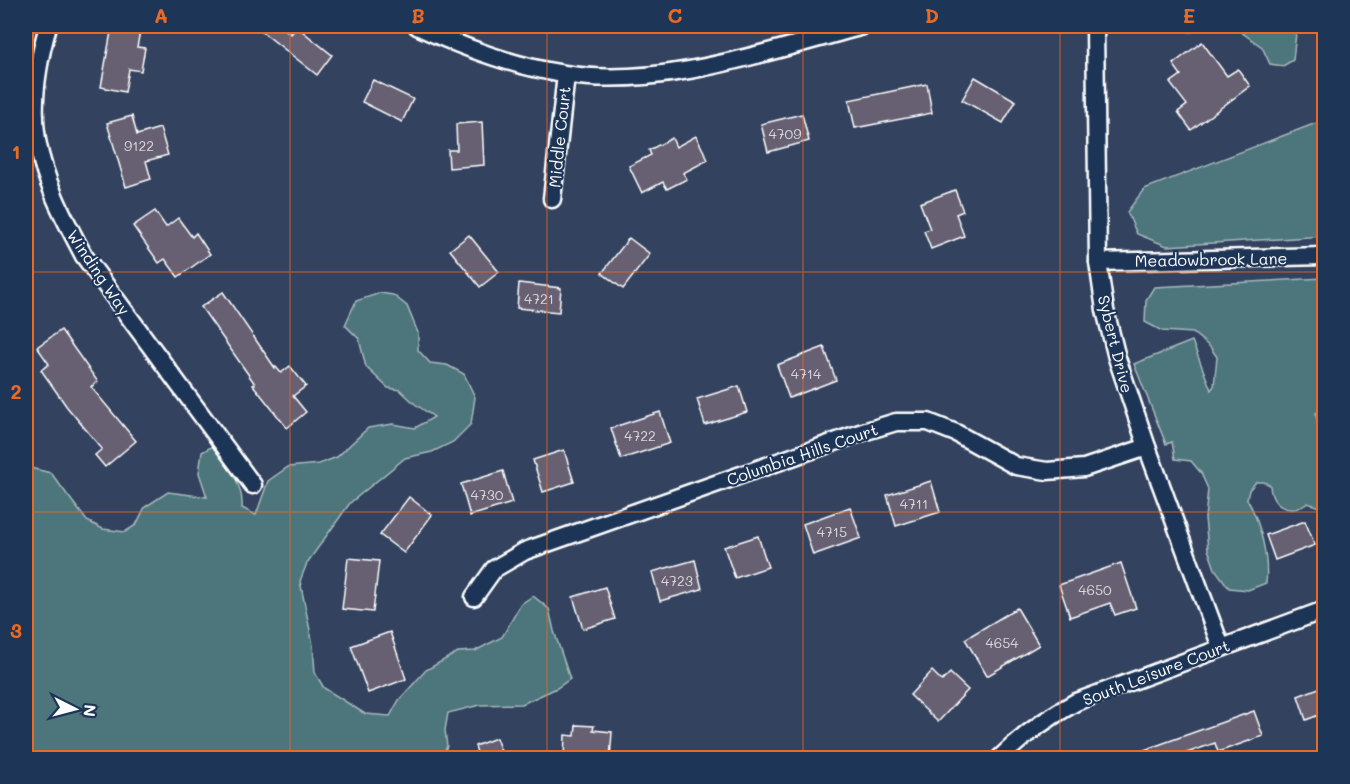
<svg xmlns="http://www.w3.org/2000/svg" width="1350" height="784" font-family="Mali,sans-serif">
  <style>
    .green { fill: #4d767b; stroke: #a6babd; stroke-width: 1.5 }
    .building { fill: #666172; stroke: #fff; stroke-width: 1.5 }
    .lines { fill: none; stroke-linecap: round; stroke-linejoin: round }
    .street-casing { stroke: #fff; stroke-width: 21 }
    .street { stroke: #1d3557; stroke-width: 16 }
    .grid { fill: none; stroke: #ea6a24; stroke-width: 1.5; stroke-opacity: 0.55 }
    .labels { text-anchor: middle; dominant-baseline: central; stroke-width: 4.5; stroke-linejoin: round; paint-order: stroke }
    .number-label { font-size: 14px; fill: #d9d8dc }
    .street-label { font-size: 16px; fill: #fff; stroke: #1d3557 }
    .neatline { fill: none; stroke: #ea6a24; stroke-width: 2 }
    .grid-label { font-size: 20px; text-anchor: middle; font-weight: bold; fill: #ea6a24 }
  </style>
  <rect width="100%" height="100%" fill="#33425f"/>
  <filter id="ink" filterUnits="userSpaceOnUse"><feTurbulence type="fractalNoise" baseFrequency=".0167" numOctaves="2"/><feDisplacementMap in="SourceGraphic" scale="12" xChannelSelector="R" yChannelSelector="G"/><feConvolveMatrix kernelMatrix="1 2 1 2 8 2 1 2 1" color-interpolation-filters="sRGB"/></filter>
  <g filter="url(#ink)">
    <!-- green -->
    <g class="green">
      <path d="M 1164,26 L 1301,26 L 1296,33 L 1293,60 L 1283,66 L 1270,64 L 1262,47 L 1238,30 L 1214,27 L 1191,32 L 1168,29 Z"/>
      <path d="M 1324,120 L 1324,236 L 1167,246 L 1137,234 L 1127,212 L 1144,189 Z"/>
      <path d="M 1324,278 L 1324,406 L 1316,413 C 1317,427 1322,439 1324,454 C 1326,470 1325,489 1324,506 L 1319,507 L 1308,503 C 1290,516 1271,507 1270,485 L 1264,482 L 1256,482 L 1249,490 L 1247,499 C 1260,521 1269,558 1266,583 L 1248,590 L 1229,588 L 1215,569 L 1208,549 L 1205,518 L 1208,489 L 1201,473 L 1191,461 L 1175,459 L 1172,442 L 1166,444 L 1134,364 L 1192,341 L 1211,390 L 1214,386 L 1217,357 L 1210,347 L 1193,333 L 1162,331 L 1145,322 L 1146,300 L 1154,287 Z"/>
      <path d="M 380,293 L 393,295 L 407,306 L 418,333 L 418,350 L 430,363 L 447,365 L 464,374 L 475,397 L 471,424 L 453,442 L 432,452 L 405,458 L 350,503 L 307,563 L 300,581 L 313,645 L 315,673 L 324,688 L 365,714 L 390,716 L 399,700 L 426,670 L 458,652 L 475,651 L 502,637 L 521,604 L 533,596 L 549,609 L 554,631 L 570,679 L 557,688 L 522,704 L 480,705 L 448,713 L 445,730 L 447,746 L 441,758 L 26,758 L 26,467 L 51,473 L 87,521 L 103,529 L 125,532 L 136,525 L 145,507 L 168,492 L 207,497 L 199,473 L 202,452 L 213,446 C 227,463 244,485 242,508 L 256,515 L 268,481 L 288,467 L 319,464 L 337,457 L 368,428 L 393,424 L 415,428 L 434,417 L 415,404 L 400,390 L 388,388 L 366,367 L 359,339 L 345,325 L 356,301 Z"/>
    </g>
    <!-- building -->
    <g class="building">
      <path d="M 112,26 L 141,26 L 137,47 L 145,48 L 141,71 L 129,69 L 125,92 L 101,87 Z"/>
      <path d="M 255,26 L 280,26 L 291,34 L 297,27 L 332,55 L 317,75 Z"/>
      <path d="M 1202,42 L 1227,76 L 1238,69 L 1250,86 L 1191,130 L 1178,112 L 1187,105 L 1170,83 L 1181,75 L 1173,64 Z"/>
      <path d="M 975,77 L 1016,101 L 1003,123 L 962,100 Z"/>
      <path d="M 373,80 L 413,99 L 402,122 L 362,102 Z"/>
      <path d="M 927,84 L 932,113 L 855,128 L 849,100 Z"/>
      <path d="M 802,114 L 809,141 L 768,152 L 761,124 Z"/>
      <path d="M 132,116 L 137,135 L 160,128 L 168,155 L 146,161 L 151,179 L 126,187 L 107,123 Z"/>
      <path d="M 482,122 L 484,165 L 449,168 L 448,150 L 457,150 L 456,124 Z"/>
      <path d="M 696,136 L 708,160 L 683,173 L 687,179 L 667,189 L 663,182 L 642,193 L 629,166 L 651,155 L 649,150 L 672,138 L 676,147 Z"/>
      <path d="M 955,190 L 963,211 L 956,214 L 964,236 L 931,249 L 924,231 L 930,229 L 920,203 Z"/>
      <path d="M 155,211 L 166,227 L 178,218 L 192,237 L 196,233 L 210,254 L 178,277 L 165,259 L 159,263 L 133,226 Z"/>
      <path d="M 469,235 L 499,272 L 480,287 L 450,250 Z"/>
      <path d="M 629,238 L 650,254 L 623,289 L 602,273 Z"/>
      <path d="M 519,283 L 561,288 L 559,312 L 517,308 Z"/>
      <path d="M 223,292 L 275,368 L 276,367 L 281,373 L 290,366 L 306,386 L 293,396 L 306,412 L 287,428 L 253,385 L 255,384 L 201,307 Z"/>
      <path d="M 61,330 L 98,382 L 91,387 L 136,441 L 105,467 L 95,455 L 102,449 L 67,407 L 41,370 L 49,364 L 37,347 Z"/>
      <path d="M 824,347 L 836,380 L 789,398 L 777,365 Z"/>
      <path d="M 739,386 L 747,412 L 705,425 L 697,399 Z"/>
      <path d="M 660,412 L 670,443 L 621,459 L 611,428 Z"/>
      <path d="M 564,450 L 574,482 L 543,492 L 533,460 Z"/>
      <path d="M 503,471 L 512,503 L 470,516 L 461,484 Z"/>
      <path d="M 931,481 L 940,512 L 896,526 L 887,495 Z"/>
      <path d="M 409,497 L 432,515 L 404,553 L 380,535 Z"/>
      <path d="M 850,507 L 861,538 L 813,555 L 803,524 Z"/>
      <path d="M 1305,521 L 1315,545 L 1275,560 L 1266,535 Z"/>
      <path d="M 758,536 L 768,567 L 735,578 L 724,547 Z"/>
      <path d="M 348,558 L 379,561 L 373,612 L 342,609 Z"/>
      <path d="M 695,560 L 702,589 L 660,601 L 652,572 Z"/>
      <path d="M 1121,563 L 1136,608 L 1115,615 L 1110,603 L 1070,617 L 1059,585 Z"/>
      <path d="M 605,587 L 615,619 L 583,629 L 573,597 Z"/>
      <path d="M 1017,608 L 1039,645 L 987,676 L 965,639 Z"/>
      <path d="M 390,632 L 406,679 L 368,693 L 351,646 Z"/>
      <path d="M 932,671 L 942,681 L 950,673 L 968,690 L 938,722 L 910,695 Z"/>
      <path d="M 1324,686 L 1324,713 L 1306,720 L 1298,696 Z"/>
      <path d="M 1254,711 L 1263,736 L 1218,752 L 1215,743 L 1184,754 L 1186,759 L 1127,759 L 1127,756 Z"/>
      <path d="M 576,725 L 594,726 L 593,730 L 612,732 L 610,759 L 564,759 L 565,735 L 575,736 Z"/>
      <path d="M 496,738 L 504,759 L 479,759 L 475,746 Z"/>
    </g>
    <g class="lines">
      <defs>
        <g id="street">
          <path d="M 48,26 C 38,61 31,103 37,140 C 44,181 65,220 84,256 L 253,485"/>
          <path d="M 417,26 C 464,48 512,66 564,74 C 659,90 772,50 863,26"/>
          <path d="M 1095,26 L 1098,262 L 1105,310 L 1117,358 L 1147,447 L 1221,647"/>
          <path d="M 552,199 L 566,75"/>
          <path d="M 1098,262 L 1324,256"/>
          <path d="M 474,597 L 494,569 L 525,551 L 863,432 L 896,422 L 928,422 L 956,433 L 1016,466 L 1047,471 L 1084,468 L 1147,447"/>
          <path d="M 1000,758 C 1023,735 1047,718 1076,702 L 1324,610"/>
        </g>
      </defs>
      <!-- street casing -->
      <use href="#street" class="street-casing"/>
      <!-- street -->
      <use href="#street" class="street"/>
    </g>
  </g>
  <!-- grid -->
  <path class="grid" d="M 290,26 L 290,758M 547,26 L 547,758M 803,26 L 803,758M 1060,26 L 1060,758M 26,272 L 1324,272M 26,512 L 1324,512"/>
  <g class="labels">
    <!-- number labels -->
    <g class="number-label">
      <text x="785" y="133">4709</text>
      <text x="139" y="145">9122</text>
      <text x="539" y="298">4721</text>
      <text x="806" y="373">4714</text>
      <text x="640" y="435">4722</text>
      <text x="487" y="494">4730</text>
      <text x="914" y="503">4711</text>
      <text x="832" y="531">4715</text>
      <text x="677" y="580">4723</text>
      <text x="1095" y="589">4650</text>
      <text x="1002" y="642">4654</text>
    </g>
    <!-- street labels -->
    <g class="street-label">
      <text transform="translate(559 137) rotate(-84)">Middle Court</text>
      <text transform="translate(1211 259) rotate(-1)">Meadowbrook Lane</text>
      <text transform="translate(99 272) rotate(56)">Winding Way</text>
      <text transform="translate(1116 344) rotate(76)">Sybert Drive</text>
      <text transform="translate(802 454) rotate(-19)">Columbia Hills Court</text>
      <text transform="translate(1156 672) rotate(-21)">South Leisure Court</text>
    </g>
  </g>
  <!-- margin -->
  <rect width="1350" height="784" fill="none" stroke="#1d3557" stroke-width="66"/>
  <!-- north arrow -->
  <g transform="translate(75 709) rotate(96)" stroke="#1d3557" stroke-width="4.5" paint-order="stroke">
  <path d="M0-4.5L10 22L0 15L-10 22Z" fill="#ffffff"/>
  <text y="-9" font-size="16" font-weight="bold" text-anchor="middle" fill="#ffffff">N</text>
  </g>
  <rect x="33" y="33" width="1284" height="718" class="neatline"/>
  <g class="grid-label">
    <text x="161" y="23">A</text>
    <text x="418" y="23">B</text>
    <text x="675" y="23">C</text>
    <text x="932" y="23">D</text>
    <text x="1189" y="23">E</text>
    <text x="16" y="159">1</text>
    <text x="16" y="399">2</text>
    <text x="16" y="638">3</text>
  </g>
</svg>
